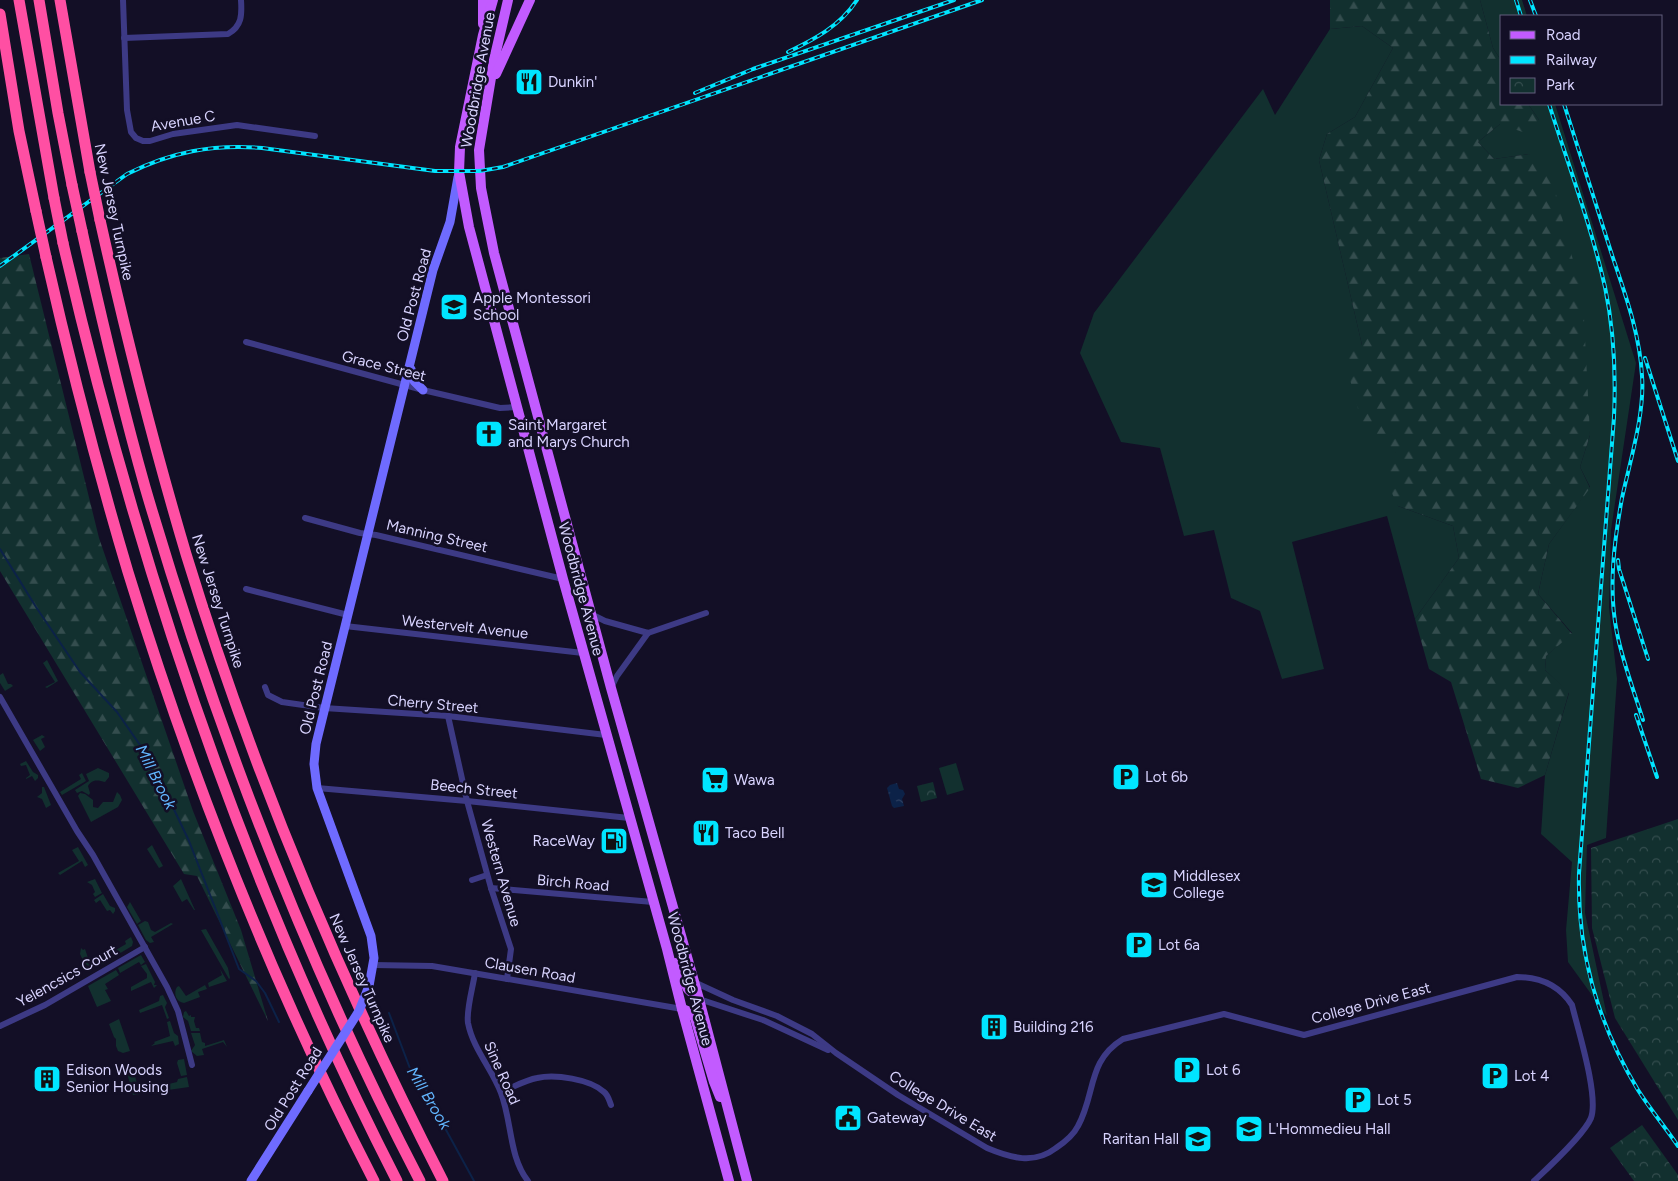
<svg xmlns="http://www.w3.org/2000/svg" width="1678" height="1181" font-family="Figtree,sans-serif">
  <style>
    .grass { fill: #12302f }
    .forest { fill: url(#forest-firs) }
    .park { fill: url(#park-crowns) }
    .water { fill: url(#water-ripples) }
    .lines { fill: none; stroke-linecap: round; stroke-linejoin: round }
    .stream { stroke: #0c2248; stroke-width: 2 }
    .street { stroke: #3d3a85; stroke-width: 6 }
    .secondary { stroke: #6f6bff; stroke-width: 9 }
    .primary { stroke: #c25bff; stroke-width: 10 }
    .highway { stroke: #ff4fa3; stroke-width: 11 }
    .rail-casing { stroke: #00e5ff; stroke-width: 4 }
    .rail { stroke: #130f26; stroke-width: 2; stroke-dasharray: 5.5; stroke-linecap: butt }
    .secondary-bridge { stroke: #6f6bff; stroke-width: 9 }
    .highway-bridge { stroke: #ff4fa3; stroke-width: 11 }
    .labels { text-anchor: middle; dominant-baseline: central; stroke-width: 5; stroke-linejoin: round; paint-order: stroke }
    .street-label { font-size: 15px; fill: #d9d4ff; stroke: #130f26 }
    .poi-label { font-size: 15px; fill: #d9d4ff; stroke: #130f26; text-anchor: start }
    .water-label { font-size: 16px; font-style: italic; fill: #62b6ff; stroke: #130f26 }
  </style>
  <defs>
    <pattern id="forest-firs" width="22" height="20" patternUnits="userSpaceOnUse" patternTransform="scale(1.25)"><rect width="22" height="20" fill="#12302f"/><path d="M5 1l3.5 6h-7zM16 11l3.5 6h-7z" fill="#344d4e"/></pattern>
    <pattern id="park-crowns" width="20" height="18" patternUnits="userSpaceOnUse" patternTransform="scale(1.25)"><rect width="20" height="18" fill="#12302f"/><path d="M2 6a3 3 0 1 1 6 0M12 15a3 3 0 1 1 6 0" fill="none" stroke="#344d4e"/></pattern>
    <pattern id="water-ripples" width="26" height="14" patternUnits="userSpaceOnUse" patternTransform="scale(1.25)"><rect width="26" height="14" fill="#0c2248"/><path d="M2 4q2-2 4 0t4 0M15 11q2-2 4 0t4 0" fill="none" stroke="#2f4163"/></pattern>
  </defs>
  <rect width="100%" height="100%" fill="#130f26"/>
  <!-- grass -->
  <g class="grass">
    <path d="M 1480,0 L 1522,0 L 1527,16 L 1502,16 L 1502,62 L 1493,48 Z"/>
    <path d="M 1362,26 L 1393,48 L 1355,117 L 1327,134 L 1319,160 L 1362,345 L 1396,453 L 1398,506 L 1453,526 L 1459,558 L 1415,619 L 1387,516 L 1292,542 L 1324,669 L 1282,679 L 1260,611 L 1231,598 L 1214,530 L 1184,536 L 1160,448 L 1121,442 L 1080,353 L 1094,313 L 1263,89 L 1275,115 L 1330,29 Z"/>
    <path d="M 1528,104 L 1555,104 L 1636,363 L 1611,530 L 1609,607 L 1617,679 L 1606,838 L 1587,845 L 1585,913 L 1607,1016 L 1568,962 L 1566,930 L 1572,862 L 1541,834 L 1545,775 L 1569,693 L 1545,670 L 1546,656 L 1572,633 L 1538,594 L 1549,544 L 1590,487 L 1580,467 L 1590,435 L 1529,154 L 1494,159 L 1478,142 L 1500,124 L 1539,120 Z"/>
    <path d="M 47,660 L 58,681 L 47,688 L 45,687 L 55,682 L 43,663 Z"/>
    <path d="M 3,673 L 8,684 L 11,684 L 13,686 L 5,691 L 0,683 L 0,675 Z"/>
    <path d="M 42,735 L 45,737 L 41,739 L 45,747 L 40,751 L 33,740 Z"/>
    <path d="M 26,761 L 33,772 L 38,775 L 38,778 L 35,781 L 32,776 L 26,779 L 26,778 L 30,775 L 26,765 L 21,766 L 20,764 Z"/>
    <path d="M 956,763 L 964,790 L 947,795 L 939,768 Z"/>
    <path d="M 98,768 L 109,773 L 109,777 L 105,782 C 98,780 92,779 88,786 L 90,793 L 89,795 L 82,791 L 77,793 L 75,790 L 89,781 L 86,774 Z"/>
    <path d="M 82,773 L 86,781 L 62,795 L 60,792 L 81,779 L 79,775 Z"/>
    <path d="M 42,787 L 44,787 L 51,805 L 46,808 L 42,799 L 37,797 L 42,793 Z"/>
    <path d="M 117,792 L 120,795 L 122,800 L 118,807 L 91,822 L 78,796 L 80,793 L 85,794 L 93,800 L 93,807 L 98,808 L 103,802 L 113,802 Z"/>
    <path d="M 152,845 L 163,866 L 159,868 L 147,849 Z"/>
    <path d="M 78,847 L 88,865 L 85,867 L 82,861 L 60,875 L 58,873 L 79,861 L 72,850 Z"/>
    <path d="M 95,879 L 102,893 L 95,897 L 93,894 L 95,892 L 92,885 L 87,882 Z"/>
    <path d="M 181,879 L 195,910 L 194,910 L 187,899 L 182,902 L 173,886 Z"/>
    <path d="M 103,894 L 110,906 L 115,908 L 115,911 L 113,914 L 110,910 L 107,911 L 100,900 L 96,903 L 94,900 Z"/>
    <path d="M 130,902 L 141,921 L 137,924 L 127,907 Z"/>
    <path d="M 145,921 L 148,922 L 151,930 L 155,932 L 171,923 L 173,924 L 151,937 L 154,942 L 150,943 L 146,940 L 138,925 Z"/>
    <path d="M 206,929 L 228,968 L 230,978 L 229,979 L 201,930 Z"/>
    <path d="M 131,937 L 133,942 L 132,946 L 112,958 L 109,954 L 126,944 L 125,941 Z"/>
    <path d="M 81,948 L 83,950 L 85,949 L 88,958 L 90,957 L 92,962 L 107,954 L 111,959 C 104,963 94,971 87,965 C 84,963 82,958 80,954 Z"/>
    <path d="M 141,955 L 145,962 L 141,965 L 139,962 L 120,973 L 118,968 Z"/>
    <path d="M 146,964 L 155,982 L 154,985 L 157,985 L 154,988 L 151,982 L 131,991 L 131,987 L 147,978 L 147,974 L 141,966 Z"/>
    <path d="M 220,969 L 227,981 L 209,987 L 208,983 L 222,975 Z"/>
    <path d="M 116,970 L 119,975 L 105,984 L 108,989 L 105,990 L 111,1001 L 97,1007 L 88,986 Z"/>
    <path d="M 205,985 L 207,989 L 198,992 L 200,997 L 184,1003 C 176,1002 173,993 177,987 L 179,986 L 186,996 Z"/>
    <path d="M 163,995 L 167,1003 L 165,1007 L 169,1018 L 167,1019 L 162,1005 L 140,1013 L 139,1010 L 159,1001 L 160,996 Z"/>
    <path d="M 186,1011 L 189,1016 L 191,1015 L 191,1017 L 195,1017 L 194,1021 L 196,1028 L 199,1028 L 200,1031 L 191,1031 L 188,1021 L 183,1017 L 184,1012 Z"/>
    <path d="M 119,1019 L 130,1051 L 123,1053 L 118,1051 L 116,1046 L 116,1039 L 114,1037 L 109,1024 Z"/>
    <path d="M 170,1021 L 174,1033 L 178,1036 L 179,1044 L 175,1046 L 173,1041 L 151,1046 L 155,1043 L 154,1042 L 170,1036 L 167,1022 Z"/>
    <path d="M 191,1033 L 200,1033 L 202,1042 L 205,1043 L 205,1046 L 224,1040 L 227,1047 L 223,1042 L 202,1049 L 204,1055 L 197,1056 L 191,1051 L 195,1045 Z"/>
    <path d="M 184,1059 L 187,1075 L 181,1076 L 177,1063 L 178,1060 Z"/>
    <path d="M 134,1071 L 138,1089 C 152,1087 163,1086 177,1082 L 178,1079 L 187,1077 L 189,1087 L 133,1095 L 127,1073 Z"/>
  </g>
  <!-- forest -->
  <g class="forest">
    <path d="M 1330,0 L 1480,0 L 1493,48 L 1502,62 L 1502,104 L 1528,104 L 1539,120 L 1537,137 L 1500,124 L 1478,142 L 1494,159 L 1529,154 L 1549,167 L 1583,299 L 1590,435 L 1580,467 L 1590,488 L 1549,544 L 1538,594 L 1572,634 L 1546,656 L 1545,670 L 1569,692 L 1545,775 L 1518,788 L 1481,779 L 1451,682 L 1429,669 L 1415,619 L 1459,558 L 1453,526 L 1398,506 L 1383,474 L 1396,453 L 1364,431 L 1343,354 L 1362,345 L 1319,160 L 1327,134 L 1355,117 L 1393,48 L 1362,26 L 1330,29 Z"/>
    <path d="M 29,254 L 99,538 L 193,811 L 241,930 L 268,1021 L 197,876 L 184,874 L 0,571 L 0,258 Z"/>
  </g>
  <!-- park -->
  <g class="park">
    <path d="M 933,782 L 937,798 L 921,802 L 917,786 Z"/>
    <path d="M 1678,819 L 1678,1120 L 1615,1018 L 1592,928 L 1591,848 Z"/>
    <path d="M 1642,1125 L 1678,1175 L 1678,1181 L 1634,1181 L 1610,1148 Z"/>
  </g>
  <!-- water -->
  <path class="water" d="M 897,783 L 899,789 L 903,790 L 905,794 L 902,799 L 904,806 L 894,808 L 892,806 L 887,788 L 890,785 Z"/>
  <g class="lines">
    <!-- stream -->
    <g class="stream">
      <path d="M 0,549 L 36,607 L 80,672 L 117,712 L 140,745 L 155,779 L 170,801 L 189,841 L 239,969 L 256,981 L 265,993 L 279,1022"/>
      <path d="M 389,1013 L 411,1071 L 433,1099 L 445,1128 L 474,1181"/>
    </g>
    <!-- street -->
    <g class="street">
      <path d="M 123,0 L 127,110 L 131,132 L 136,138 L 143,141 L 150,141 L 173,134 L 237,125 L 315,136"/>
      <path d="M 124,38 L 228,34 C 242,26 242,15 241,0"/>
      <path d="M 246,342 L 423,390 L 500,408 L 517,407"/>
      <path d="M 305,518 L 360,533 L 376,535 L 563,579"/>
      <path d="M 246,589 L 348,615"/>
      <path d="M 591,614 L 605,621 L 648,633"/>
      <path d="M 345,626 L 583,653"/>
      <path d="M 648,633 L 706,613"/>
      <path d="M 265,687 L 268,695 L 282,702 L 324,708 L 448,716 L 606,735"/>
      <path d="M 611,688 L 617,676 L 648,633"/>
      <path d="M 0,697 L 77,831 L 93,855 L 167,987 L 178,1011 L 192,1065"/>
      <path d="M 448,716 L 467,801 L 491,888 L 511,949 L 507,979"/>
      <path d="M 317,788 L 467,801 L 629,818"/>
      <path d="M 472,880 L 487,875"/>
      <path d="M 491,888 L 653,902"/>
      <path d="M 373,965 L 432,966 L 682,1009"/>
      <path d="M 475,973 C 473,987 466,1010 468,1023 C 473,1049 492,1069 501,1093 C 512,1122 509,1157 528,1181"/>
      <path d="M 694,982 L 733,1000 L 777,1016 L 812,1034 L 836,1053 L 898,1095 L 987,1148 C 1011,1158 1034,1165 1056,1148 C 1065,1142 1073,1136 1078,1126 C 1096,1093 1087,1061 1123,1039 L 1224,1014 L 1304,1035 L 1517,977 C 1540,977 1559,985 1572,1005 C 1578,1030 1599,1096 1591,1118 C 1584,1135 1549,1167 1534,1181"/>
      <path d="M 699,999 L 763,1020 L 828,1050"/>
      <path d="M 0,1026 L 45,1005 L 145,947"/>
      <path d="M 501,1092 C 512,1088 525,1080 537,1078 C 555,1074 590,1079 604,1092 C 608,1095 609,1100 611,1105"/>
    </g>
    <!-- secondary -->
    <g class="secondary">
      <path d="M 411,369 L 414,381 L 423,390"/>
      <path d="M 369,986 L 374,958 L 371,936 L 317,788 L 314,764 L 316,744 L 433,270 L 450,222 L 458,177"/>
      <path d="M 251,1181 L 308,1091"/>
    </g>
    <!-- primary -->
    <g class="primary">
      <path d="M 483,0 L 483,24"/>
      <path d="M 493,0 L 483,35 L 460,147 L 459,172 L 469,227 L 563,579 L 667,949 L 682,1009 L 729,1181"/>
      <path d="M 508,0 L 494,60 L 479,150 L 481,188 L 494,253 L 611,688 L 699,999 L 747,1181"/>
      <path d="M 496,74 L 530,0"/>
      <path d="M 675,963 L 688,989 L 698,998"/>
      <path d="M 682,1009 L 690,1012 L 695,1018 L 714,1082 L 720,1097"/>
    </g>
    <!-- highway -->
    <g class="highway">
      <path d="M 19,0 L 54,198"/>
      <path d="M 39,0 L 58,113 L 72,185"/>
      <path d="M 60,0 L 90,172"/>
      <path d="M 0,14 L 19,131 L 36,211"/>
      <path d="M 100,220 C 125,332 153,443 186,554 C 252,770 340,980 443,1181"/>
      <path d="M 82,231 C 101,317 121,402 145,487 C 215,726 305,960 420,1181"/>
      <path d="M 63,243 C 138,568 245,884 397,1181"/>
      <path d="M 46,257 C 70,363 97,468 128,572 C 192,781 274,987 374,1181"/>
    </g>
    <defs>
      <g id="rail">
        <path d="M 1516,0 L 1521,16"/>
        <path d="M 1530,0 L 1536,16"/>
        <path d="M 788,52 C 815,39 840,26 857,0"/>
        <path d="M 695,93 L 753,69 L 954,0"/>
        <path d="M 1549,104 C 1568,164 1591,225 1605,287 C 1614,330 1616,373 1614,417 L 1579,873 C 1577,952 1597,1022 1638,1090 C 1650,1109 1665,1127 1678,1146"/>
        <path d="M 1564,104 C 1580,154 1596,204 1612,255 C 1625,294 1640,334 1642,376 C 1645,413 1630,461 1622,498 C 1614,542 1608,589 1617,633 C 1623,663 1634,691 1643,720"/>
        <path d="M 0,266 L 127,174 C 171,152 212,144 262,148 L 435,171 L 480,171 L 503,167 L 982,0"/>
        <path d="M 1645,358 L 1678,461"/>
        <path d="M 1618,560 L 1619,569 L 1648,659"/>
        <path d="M 1636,715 L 1657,777"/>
      </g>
    </defs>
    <!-- rail casing -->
    <use href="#rail" class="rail-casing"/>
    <!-- rail -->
    <use href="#rail" class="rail"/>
    <!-- secondary-bridge -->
    <path class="secondary-bridge" d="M 308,1091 L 359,1011 L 369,986"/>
    <!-- highway-bridge -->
    <g class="highway-bridge">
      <path d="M 90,172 L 100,220"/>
      <path d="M 72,185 L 82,231"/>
      <path d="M 54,198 L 63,243"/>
      <path d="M 36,211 L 46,257"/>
    </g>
  </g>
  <!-- icons -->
  <defs>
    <symbol id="restaurant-square" viewBox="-11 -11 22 22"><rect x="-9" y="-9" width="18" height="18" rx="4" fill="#00e5ff" stroke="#130f26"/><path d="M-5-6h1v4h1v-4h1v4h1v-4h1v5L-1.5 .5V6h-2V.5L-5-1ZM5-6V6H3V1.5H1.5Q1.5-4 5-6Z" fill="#111"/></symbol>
    <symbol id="school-square" viewBox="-11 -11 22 22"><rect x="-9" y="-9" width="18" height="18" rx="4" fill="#00e5ff" stroke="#130f26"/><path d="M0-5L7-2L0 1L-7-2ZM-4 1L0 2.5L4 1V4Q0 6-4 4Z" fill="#111"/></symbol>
    <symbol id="church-square" viewBox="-11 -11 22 22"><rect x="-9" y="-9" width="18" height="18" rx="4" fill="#00e5ff" stroke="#130f26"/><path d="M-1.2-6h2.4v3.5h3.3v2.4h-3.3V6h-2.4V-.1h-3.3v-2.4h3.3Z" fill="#111"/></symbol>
    <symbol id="parking-square" viewBox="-11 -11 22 22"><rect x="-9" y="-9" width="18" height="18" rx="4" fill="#00e5ff" stroke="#130f26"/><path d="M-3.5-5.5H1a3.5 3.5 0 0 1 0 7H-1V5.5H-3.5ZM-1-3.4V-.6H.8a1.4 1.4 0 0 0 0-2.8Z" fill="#111"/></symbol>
    <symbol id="supermarket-square" viewBox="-11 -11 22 22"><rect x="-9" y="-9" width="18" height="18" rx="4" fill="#00e5ff" stroke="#130f26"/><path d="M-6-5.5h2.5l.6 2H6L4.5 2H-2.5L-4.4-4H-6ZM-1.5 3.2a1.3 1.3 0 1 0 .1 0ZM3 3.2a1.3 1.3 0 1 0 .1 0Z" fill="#111"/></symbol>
    <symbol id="fuel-square" viewBox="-11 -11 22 22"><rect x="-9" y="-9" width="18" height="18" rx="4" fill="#00e5ff" stroke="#130f26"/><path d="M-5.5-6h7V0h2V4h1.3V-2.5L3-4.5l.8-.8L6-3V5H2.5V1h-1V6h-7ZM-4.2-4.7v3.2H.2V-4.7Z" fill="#111"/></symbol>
    <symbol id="university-square" viewBox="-11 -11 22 22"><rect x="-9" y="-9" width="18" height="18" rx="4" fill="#00e5ff" stroke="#130f26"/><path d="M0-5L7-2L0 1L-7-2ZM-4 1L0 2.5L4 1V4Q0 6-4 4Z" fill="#111"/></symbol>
    <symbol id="building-square" viewBox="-11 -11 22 22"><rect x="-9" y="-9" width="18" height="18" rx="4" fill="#00e5ff" stroke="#130f26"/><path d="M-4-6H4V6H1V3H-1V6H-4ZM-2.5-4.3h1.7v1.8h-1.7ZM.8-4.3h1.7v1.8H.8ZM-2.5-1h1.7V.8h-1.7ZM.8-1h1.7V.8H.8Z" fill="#111"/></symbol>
    <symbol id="civic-square" viewBox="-11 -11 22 22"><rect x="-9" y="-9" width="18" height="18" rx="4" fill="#00e5ff" stroke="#130f26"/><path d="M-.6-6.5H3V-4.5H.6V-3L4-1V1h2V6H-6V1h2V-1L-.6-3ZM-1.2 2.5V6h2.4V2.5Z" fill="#111"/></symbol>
  </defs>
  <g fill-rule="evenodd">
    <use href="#restaurant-square" x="513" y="66" width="32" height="32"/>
    <use href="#school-square" x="438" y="291" width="32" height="32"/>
    <use href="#church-square" x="473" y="418" width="32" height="32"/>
    <use href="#parking-square" x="1110" y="761" width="32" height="32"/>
    <use href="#supermarket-square" x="699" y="764" width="32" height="32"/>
    <use href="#restaurant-square" x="690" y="817" width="32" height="32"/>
    <use href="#fuel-square" x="598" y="825" width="32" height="32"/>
    <use href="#university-square" x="1138" y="869" width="32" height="32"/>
    <use href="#parking-square" x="1123" y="929" width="32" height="32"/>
    <use href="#building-square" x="978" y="1011" width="32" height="32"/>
    <use href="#parking-square" x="1171" y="1054" width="32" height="32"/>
    <use href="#parking-square" x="1479" y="1060" width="32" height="32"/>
    <use href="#building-square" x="31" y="1063" width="32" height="32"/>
    <use href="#parking-square" x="1342" y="1084" width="32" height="32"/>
    <use href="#civic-square" x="832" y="1102" width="32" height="32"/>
    <use href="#university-square" x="1233" y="1113" width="32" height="32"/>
    <use href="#university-square" x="1182" y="1123" width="32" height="32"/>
  </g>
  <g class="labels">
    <!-- street labels -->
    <g class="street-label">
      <text transform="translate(478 80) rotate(-80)">Woodbridge Avenue</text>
      <text transform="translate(183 121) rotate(-10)">Avenue C</text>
      <text transform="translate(114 212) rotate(78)">New Jersey Turnpike</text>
      <text transform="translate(414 295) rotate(-75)">Old Post Road</text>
      <text transform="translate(384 366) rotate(14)">Grace Street</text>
      <text transform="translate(437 536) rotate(13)">Manning Street</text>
      <text transform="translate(581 589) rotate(75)">Woodbridge Avenue</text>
      <text transform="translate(218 601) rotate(72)">New Jersey Turnpike</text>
      <text transform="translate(465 627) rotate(6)">Westervelt Avenue</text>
      <text transform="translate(316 688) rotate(-76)">Old Post Road</text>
      <text transform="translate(433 704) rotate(5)">Cherry Street</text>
      <text transform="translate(474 789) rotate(6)">Beech Street</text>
      <text transform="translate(501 873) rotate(74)">Western Avenue</text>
      <text transform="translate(573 883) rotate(5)">Birch Road</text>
      <text transform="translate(530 970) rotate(10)">Clausen Road</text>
      <text transform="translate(67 976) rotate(-29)">Yelencsics Court</text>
      <text transform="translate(362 978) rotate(66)">New Jersey Turnpike</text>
      <text transform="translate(690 979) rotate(75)">Woodbridge Avenue</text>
      <text transform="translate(1371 1003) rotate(-15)">College Drive East</text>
      <text transform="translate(502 1073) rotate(66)">Sine Road</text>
      <text transform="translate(293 1089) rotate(-58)">Old Post Road</text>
      <text transform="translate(943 1106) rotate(31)">College Drive East</text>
    </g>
    <!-- poi labels -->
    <g class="poi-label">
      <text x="548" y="82">Dunkin'</text>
      <text x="473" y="298">Apple Montessori<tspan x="473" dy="17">School</tspan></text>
      <text x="508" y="425">Saint Margaret<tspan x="508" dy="17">and Marys Church</tspan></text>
      <text x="1145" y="777">Lot 6b</text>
      <text x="734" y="780">Wawa</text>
      <text x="725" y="833">Taco Bell</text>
      <text x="595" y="841" text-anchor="end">RaceWay</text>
      <text x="1173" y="876">Middlesex<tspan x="1173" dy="17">College</tspan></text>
      <text x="1158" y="945">Lot 6a</text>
      <text x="1013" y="1027">Building 216</text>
      <text x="66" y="1070">Edison Woods<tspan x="66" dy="17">Senior Housing</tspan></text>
      <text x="1206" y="1070">Lot 6</text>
      <text x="1514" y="1076">Lot 4</text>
      <text x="1377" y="1100">Lot 5</text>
      <text x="867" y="1118">Gateway</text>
      <text x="1268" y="1129">L'Hommedieu Hall</text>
      <text x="1179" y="1139" text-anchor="end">Raritan Hall</text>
    </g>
    <!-- water labels -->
    <g class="water-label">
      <text transform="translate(156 777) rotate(63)">Mill Brook</text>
      <text transform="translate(429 1098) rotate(59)">Mill Brook</text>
    </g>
  </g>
  <!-- legend -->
  <rect x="1500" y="15" width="162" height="90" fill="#130f26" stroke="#625e7d"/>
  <rect x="1510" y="31" width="25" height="8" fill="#c25bff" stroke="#625e7d"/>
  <text x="1546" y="40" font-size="15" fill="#d9d4ff">Road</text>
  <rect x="1510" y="56" width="25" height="8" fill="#00e5ff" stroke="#625e7d"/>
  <text x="1546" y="65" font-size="15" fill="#d9d4ff">Railway</text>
  <rect x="1510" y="78" width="25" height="15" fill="url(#park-crowns)" stroke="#625e7d"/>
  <text x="1546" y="90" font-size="15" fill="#d9d4ff">Park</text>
</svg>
